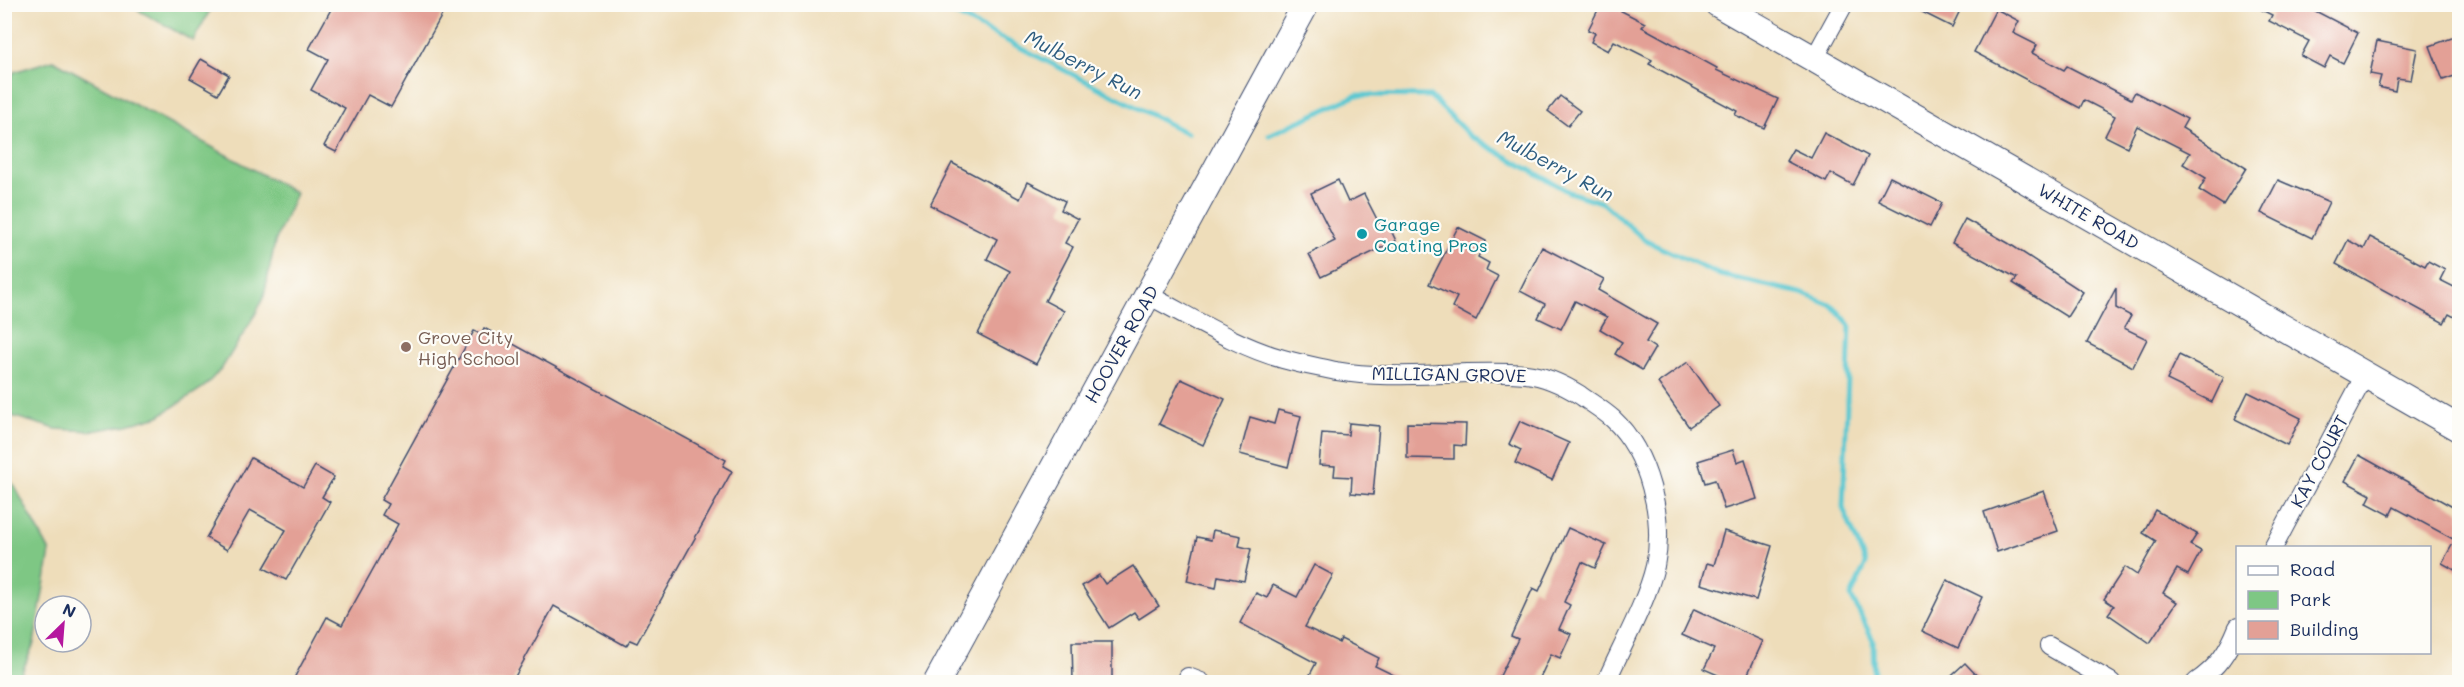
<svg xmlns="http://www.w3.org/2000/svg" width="2464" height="687" font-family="Mali,sans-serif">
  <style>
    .green { fill: #7ec784; stroke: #4c7b71; stroke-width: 1.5 }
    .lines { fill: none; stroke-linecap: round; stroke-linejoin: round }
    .stream { stroke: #5bc8d1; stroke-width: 5 }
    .building { fill: #e3a096 }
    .street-casing { stroke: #3b496c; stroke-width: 20 }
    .secondary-casing { stroke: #3b496c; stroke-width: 28 }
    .street { stroke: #fff; stroke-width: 18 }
    .secondary { stroke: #fff; stroke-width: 26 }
    .culture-dot { fill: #0f9aa8; stroke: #fdfcf7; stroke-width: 2 }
    .education-dot { fill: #8d6e63; stroke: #fdfcf7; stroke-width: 2 }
    .labels { text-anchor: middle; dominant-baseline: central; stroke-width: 4.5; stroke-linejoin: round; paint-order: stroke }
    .street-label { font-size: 18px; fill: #1b2f5e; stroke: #fdfcf7 }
    .culture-label { font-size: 18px; fill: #0d838f; stroke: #fdfcf7; text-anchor: start }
    .education-label { font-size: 18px; fill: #785e54; stroke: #fdfcf7; text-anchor: start }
    .water-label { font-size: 20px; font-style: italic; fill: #2e5d80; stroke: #fdfcf7 }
  </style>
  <rect width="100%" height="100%" fill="#fdfcf7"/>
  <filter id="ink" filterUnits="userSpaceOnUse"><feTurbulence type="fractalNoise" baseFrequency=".0167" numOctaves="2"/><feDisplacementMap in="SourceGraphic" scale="12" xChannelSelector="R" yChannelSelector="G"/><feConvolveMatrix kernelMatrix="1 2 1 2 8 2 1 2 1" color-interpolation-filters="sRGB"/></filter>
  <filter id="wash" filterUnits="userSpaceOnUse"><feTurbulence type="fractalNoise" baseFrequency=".008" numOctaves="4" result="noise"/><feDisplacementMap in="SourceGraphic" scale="24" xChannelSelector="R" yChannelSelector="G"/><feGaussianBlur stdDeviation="1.35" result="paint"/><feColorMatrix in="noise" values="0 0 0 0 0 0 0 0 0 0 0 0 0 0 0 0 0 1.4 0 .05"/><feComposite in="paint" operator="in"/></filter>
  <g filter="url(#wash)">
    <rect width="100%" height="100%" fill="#eeddba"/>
    <!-- green -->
    <g class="green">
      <path d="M 129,5 L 213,5 L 193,41 Z"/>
      <path d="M 53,60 L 296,193 L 275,242 L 264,296 L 255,315 L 222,368 L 204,387 L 159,416 L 127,425 L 92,431 L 56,429 L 5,414 L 5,89 L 14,72 Z"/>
      <path d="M 4,475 L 14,485 L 50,552 L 34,643 L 18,682 L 5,682 Z"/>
    </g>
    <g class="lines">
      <!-- stream -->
      <g class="stream">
        <path d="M 935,4 L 1187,133"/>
        <path d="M 1269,135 L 1357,95 L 1430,96 L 1470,136 L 1569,192 L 1603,203 L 1646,241 L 1720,275 L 1801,293 L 1833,306 L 1850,325 L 1843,508 L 1866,564 L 1851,596 L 1873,640 L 1874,682"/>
      </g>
    </g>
    <g id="blocks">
      <!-- building -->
      <g class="building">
        <path d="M 334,4 L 448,4 L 391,107 L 368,95 L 336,152 L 324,146 L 345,108 L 311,90 L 328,59 L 309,49 Z"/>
        <path d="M 1601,4 L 1608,4 L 1645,23 L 1642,27 L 1717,68 L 1716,70 L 1778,99 L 1764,128 L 1735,115 L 1737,111 L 1649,64 L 1652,60 L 1614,41 L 1608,51 L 1591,42 L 1595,33 L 1588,30 Z"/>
        <path d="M 1906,4 L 1963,4 L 1952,27 Z"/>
        <path d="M 2250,4 L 2302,4 L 2358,33 L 2343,63 L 2330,56 L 2324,68 L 2301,56 L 2309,41 L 2269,21 L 2272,15 Z"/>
        <path d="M 1996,9 L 2019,21 L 2013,33 L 2037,45 L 2032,53 L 2064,70 L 2067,66 L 2131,99 L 2135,92 L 2187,119 L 2182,128 L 2246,168 L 2223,205 L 2199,190 L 2206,178 L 2183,164 L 2190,153 L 2137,126 L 2127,147 L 2105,136 L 2115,116 L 2084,100 L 2080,108 L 1974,52 Z"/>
        <path d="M 2460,35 L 2460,74 L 2443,80 L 2430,46 Z"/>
        <path d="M 2377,41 L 2417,49 L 2411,80 L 2397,78 L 2395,91 L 2378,87 L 2381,76 L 2370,74 Z"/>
        <path d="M 201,59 L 229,75 L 218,94 L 190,78 Z"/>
        <path d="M 1560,96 L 1580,111 L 1568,126 L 1548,111 Z"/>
        <path d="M 1824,133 L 1868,156 L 1853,185 L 1831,173 L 1826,182 L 1786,161 L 1793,149 L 1811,158 Z"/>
        <path d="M 952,163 L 1020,199 L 1028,182 L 1065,201 L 1061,210 L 1078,219 L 1065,243 L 1073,247 L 1045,301 L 1064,311 L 1036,364 L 978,334 L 1010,271 L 987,259 L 997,239 L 930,205 Z"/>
        <path d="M 1890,177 L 1942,203 L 1930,227 L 1878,201 Z"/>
        <path d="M 1338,180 L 1348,202 L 1364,194 L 1381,227 L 1388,224 L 1396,241 L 1321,277 L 1309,254 L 1335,241 L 1311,193 Z"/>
        <path d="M 2278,180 L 2329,202 L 2312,238 L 2261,213 Z"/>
        <path d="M 1965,219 L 2008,243 L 2083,292 L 2067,317 L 2013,283 L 2017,278 L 1952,243 Z"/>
        <path d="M 1458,227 L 1486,241 L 1478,257 L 1489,263 L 1486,270 L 1498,276 L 1476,320 L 1452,307 L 1457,297 L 1429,284 Z"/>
        <path d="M 2370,237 L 2425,266 L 2428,261 L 2445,270 L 2440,280 L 2460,290 L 2460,320 L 2449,314 L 2444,323 L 2336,264 L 2348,240 L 2364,249 Z"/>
        <path d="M 1542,247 L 1604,279 L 1598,290 L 1657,324 L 1646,342 L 1655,348 L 1642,370 L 1615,354 L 1622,342 L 1600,329 L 1607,317 L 1575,301 L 1561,329 L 1538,318 L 1545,304 L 1520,291 Z"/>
        <path d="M 2116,288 L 2116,308 L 2131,316 L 2124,328 L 2147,339 L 2133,367 L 2087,343 Z"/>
        <path d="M 484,328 L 726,460 L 723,466 L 732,471 L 637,643 L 630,640 L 626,646 L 554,606 L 512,682 L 292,682 L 327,617 L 342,625 L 398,524 L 382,515 L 388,504 L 381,500 L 474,331 L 481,334 Z"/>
        <path d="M 2179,355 L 2224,377 L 2212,402 L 2167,380 Z"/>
        <path d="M 1688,362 L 1719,406 L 1689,427 L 1658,383 Z"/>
        <path d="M 1181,379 L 1225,399 L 1203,445 L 1159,424 Z"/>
        <path d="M 2248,392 L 2301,418 L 2287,445 L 2235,419 Z"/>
        <path d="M 1278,410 L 1301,416 L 1288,467 L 1240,454 L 1250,417 L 1274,424 Z"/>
        <path d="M 1520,421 L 1569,443 L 1552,480 L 1515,463 L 1521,450 L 1509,444 Z"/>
        <path d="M 1349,423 L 1379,426 L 1373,495 L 1351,493 L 1352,477 L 1334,476 L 1335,466 L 1319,465 L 1322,433 L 1348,435 Z"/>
        <path d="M 1407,423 L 1466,424 L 1465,446 L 1454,445 L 1454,459 L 1407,458 Z"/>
        <path d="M 1733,450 L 1737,462 L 1745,459 L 1757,499 L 1724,509 L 1715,480 L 1705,483 L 1698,461 Z"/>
        <path d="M 2359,455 L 2460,511 L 2460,573 L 2442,563 L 2455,540 L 2394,507 L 2390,515 L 2367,503 L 2371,495 L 2345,481 Z"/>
        <path d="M 251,458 L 303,487 L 315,466 L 334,477 L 322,497 L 330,502 L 286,580 L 264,568 L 286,530 L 250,510 L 227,550 L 206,538 Z"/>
        <path d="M 2044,491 L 2058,531 L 1997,552 L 1984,512 Z"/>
        <path d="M 2155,510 L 2197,534 L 2190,545 L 2201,551 L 2188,575 L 2177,569 L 2163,593 L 2177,602 L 2150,643 L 2108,614 L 2114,606 L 2104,599 L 2125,567 L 2137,575 L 2156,541 L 2143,533 Z"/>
        <path d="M 1568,528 L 1606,545 L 1595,568 L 1582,562 L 1564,602 L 1570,605 L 1559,629 L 1571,634 L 1560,658 L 1551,654 L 1538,682 L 1497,682 L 1518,639 L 1511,636 L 1533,588 L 1539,591 Z"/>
        <path d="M 1213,530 L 1241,536 L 1239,546 L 1251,549 L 1244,581 L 1218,576 L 1216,588 L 1187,581 L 1197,537 L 1211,540 Z"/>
        <path d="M 1724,531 L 1772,546 L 1756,600 L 1701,584 L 1707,563 L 1714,565 Z"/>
        <path d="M 1314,565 L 1333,575 L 1305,627 L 1339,643 L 1341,639 L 1379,658 L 1375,666 L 1408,682 L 1306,682 L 1316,663 L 1240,623 L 1256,593 L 1267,598 L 1273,585 L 1297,597 Z"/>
        <path d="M 1133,566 L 1159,606 L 1139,619 L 1134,612 L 1109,628 L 1082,586 L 1099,575 L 1105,584 Z"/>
        <path d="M 1947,580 L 1982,597 L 1958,648 L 1922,631 Z"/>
        <path d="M 1694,609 L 1763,641 L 1744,682 L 1734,682 L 1704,669 L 1714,649 L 1682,635 Z"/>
        <path d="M 1072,642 L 1112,642 L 1112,682 L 1073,682 Z"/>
        <path d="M 1965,663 L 1983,682 L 1944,682 Z"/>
      </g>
    </g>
  </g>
  <g filter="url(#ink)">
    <use href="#blocks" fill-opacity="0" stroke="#3b496c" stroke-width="1.5"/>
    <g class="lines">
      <defs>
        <g id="street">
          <path d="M 1814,59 L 1844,4"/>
          <path d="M 1148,295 C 1191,317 1236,346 1283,359 C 1300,364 1318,367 1336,371 C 1398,382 1463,368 1526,374 C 1545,376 1564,385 1580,395 C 1591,403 1603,410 1613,419 C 1649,453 1665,518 1655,566 C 1647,601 1621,648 1606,682"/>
          <path d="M 2273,548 L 2365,375"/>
          <path d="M 2049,646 L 2111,682"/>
          <path d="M 1188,677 L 1201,682"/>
          <path d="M 2196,682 C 2218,667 2228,652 2238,627"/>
        </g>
        <g id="secondary">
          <path d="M 1718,4 L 2460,429"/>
          <path d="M 937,682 L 1306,4"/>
        </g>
      </defs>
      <!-- street casing -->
      <use href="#street" class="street-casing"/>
      <!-- secondary casing -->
      <use href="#secondary" class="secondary-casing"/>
      <!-- street -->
      <use href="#street" class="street"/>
      <!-- secondary -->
      <use href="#secondary" class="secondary"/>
    </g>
  </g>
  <!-- markers -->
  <circle class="culture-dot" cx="1362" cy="234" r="6"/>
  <circle class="education-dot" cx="406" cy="347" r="6"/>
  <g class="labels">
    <!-- street labels -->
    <g class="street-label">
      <text transform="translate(2089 216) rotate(30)">WHITE ROAD</text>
      <text transform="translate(1121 344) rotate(-61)">HOOVER ROAD</text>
      <text transform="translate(1449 374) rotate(1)">MILLIGAN GROVE</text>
      <text transform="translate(2319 461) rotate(-62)">KAY COURT</text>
    </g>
    <!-- culture labels -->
    <g class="culture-label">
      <text x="1374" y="224">Garage<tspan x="1374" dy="21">Coating Pros</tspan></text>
    </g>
    <!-- education labels -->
    <g class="education-label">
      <text x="418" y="337">Grove City<tspan x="418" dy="21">High School</tspan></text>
    </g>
    <!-- water labels -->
    <g class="water-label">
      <text transform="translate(1084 64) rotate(27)">Mulberry Run</text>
      <text transform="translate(1556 165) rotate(28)">Mulberry Run</text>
    </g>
  </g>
  <!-- margin -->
  <rect width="2464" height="687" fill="none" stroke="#fdfcf7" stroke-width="24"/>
  <!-- legend -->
  <rect x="2236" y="546" width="195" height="108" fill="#fdfcf7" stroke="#a3aaba" stroke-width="1.5"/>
  <rect x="2248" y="566" width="30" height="9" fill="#ffffff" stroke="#a3aaba" stroke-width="1.5"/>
  <text x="2290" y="576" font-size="18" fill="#1b2f5e">Road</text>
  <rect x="2248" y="591" width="30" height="18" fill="#7ec784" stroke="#a3aaba" stroke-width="1.5"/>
  <text x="2290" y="606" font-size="18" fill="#1b2f5e">Park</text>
  <rect x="2248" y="621" width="30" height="18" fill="#e3a096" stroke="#a3aaba" stroke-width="1.5"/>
  <text x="2290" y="636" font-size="18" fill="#1b2f5e">Building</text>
  <!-- north arrow -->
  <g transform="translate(63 624) rotate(25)"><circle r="28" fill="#fdfcf7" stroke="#a3aaba" stroke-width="1.5"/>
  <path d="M0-4.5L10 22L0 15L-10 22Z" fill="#b5179e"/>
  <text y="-9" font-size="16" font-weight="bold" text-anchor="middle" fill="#1b2f5e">N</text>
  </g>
</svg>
